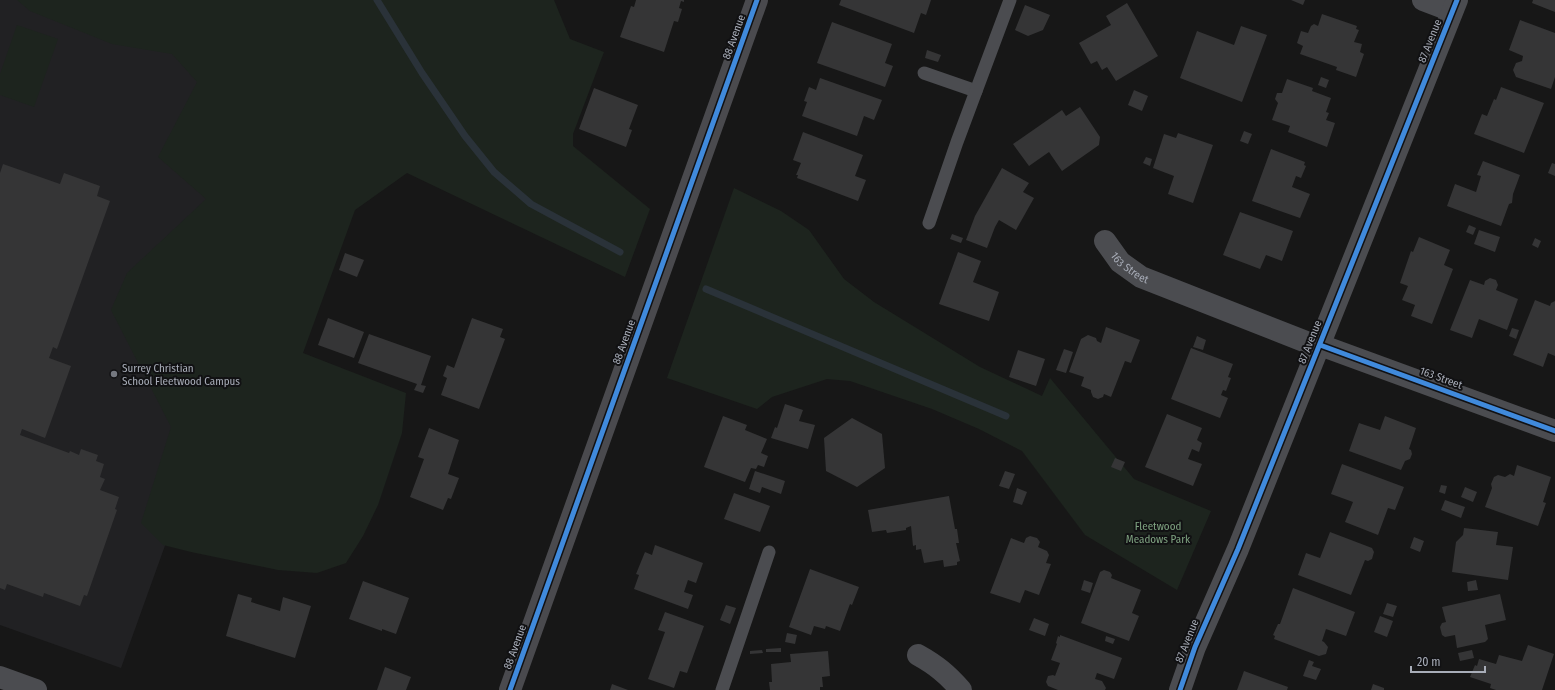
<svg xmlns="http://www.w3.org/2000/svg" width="1555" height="690" font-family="'Fira Sans Condensed',sans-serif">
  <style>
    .built { fill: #212123 }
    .green { fill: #1d241e }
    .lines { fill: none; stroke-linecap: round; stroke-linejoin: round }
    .stream { stroke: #2a3239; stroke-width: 7 }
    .building { fill: #353536 }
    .service { stroke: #4b4c50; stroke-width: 13 }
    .minor { stroke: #4b4c50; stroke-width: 22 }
    .secondary { stroke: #4a4a4e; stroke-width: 22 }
    .cycleway-casing { stroke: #111113; stroke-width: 8 }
    .cycleway { stroke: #408adc; stroke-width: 5 }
    .poi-dot { fill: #757880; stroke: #111113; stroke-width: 1.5 }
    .labels { text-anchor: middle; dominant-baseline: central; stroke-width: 4; stroke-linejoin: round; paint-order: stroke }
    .street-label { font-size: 11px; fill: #a8adb8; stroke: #111113 }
    .poi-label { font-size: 11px; fill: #a8adb8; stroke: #111113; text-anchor: start }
    .park-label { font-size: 11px; fill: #7fa381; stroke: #111113 }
  </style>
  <rect width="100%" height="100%" fill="#171717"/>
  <!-- built -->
  <path class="built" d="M 0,0 L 361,0 L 121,668 L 0,625 Z"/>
  <!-- green -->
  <g class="green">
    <path d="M 17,0 L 554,0 L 570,39 L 604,52 L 573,134 L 573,146 L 650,209 L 625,277 L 407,173 L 355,210 L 303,353 L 406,393 L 402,433 L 378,505 L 363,536 L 346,563 L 317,573 L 278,570 L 191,552 L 163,545 L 141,523 L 171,427 L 111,310 L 127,273 L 206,199 L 158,157 L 197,82 L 172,54 L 112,44 L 30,11 Z"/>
    <path d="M 17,25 L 58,39 L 34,107 L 0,95 L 0,74 Z"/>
    <path d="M 734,188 L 781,211 L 809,230 L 844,279 L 874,302 L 980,367 L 1042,396 L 1050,378 L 1134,479 L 1211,511 L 1177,590 L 1085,535 L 1022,451 L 979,429 L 932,409 L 850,381 L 827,379 L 772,397 L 757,409 L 667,378 Z"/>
  </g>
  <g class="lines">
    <!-- stream -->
    <g class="stream">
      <path d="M 377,0 L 422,73 L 465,136 L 494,172 L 531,204 L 620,252"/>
      <path d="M 706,289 L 1006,416"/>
    </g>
  </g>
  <!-- building -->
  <g class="building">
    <path d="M 636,0 L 684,0 L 684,2 L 681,1 L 679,8 L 682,9 L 678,22 L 674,21 L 664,52 L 620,37 L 631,6 L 634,7 Z"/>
    <path d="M 841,0 L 931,0 L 926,15 L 921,13 L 914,33 L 839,5 Z"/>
    <path d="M 1291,0 L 1305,0 L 1303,5 Z"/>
    <path d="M 1533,0 L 1555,0 L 1555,12 L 1532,3 Z"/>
    <path d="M 1127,3 L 1158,56 L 1116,81 L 1107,67 L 1102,70 L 1097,61 L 1091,64 L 1079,43 L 1111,25 L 1106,16 Z"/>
    <path d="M 1025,5 L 1050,15 L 1043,30 L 1028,36 L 1015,30 Z"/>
    <path d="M 1322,14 L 1357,26 L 1356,29 L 1359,30 L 1354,42 L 1362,44 L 1360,52 L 1364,54 L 1356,77 L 1336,70 L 1337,67 L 1300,54 L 1303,46 L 1297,43 L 1301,31 L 1308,33 L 1311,26 L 1314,24 L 1318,26 Z"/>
    <path d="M 1520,20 L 1555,33 L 1555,77 L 1551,89 L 1516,77 L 1513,70 L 1516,63 L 1522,61 L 1523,56 L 1509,50 Z"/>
    <path d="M 832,22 L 892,44 L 885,63 L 893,66 L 885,87 L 817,63 Z"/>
    <path d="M 1241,26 L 1267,35 L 1242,102 L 1180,78 L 1197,31 L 1234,45 Z"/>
    <path d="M 927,50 L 941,55 L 938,62 L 925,58 Z"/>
    <path d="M 1321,77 L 1329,80 L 1326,88 L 1318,85 Z"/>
    <path d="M 820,78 L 882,100 L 874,120 L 864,116 L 857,136 L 802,116 L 807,102 L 804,101 L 809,87 L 816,90 Z"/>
    <path d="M 1287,79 L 1313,88 L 1312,91 L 1331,98 L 1326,112 L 1329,113 L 1326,120 L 1335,123 L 1327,147 L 1288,132 L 1290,126 L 1272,120 L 1278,103 L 1275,99 L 1277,93 L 1282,93 Z"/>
    <path d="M 1501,87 L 1544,103 L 1524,153 L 1474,134 L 1482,114 L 1487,116 L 1494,99 L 1496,100 Z"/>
    <path d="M 594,88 L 638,105 L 629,129 L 632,130 L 626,147 L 579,129 Z"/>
    <path d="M 1134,90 L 1148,96 L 1142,111 L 1128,105 Z"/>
    <path d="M 1080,107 L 1100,137 L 1099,145 L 1062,171 L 1049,152 L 1029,166 L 1013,144 L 1062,110 L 1066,116 Z"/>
    <path d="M 1244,131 L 1252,134 L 1248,144 L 1240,141 Z"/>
    <path d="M 803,132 L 863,155 L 855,176 L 866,180 L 858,201 L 797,178 L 798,175 L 796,175 L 801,163 L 793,160 Z"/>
    <path d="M 1178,133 L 1213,145 L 1193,203 L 1168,194 L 1174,176 L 1153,168 L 1164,134 L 1176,138 Z"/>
    <path d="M 1271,149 L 1305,162 L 1304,165 L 1306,166 L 1301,178 L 1296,176 L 1292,187 L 1310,194 L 1300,218 L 1252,201 Z"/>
    <path d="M 1146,157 L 1152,159 L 1150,166 L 1143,163 Z"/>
    <path d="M 1483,161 L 1520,175 L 1513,194 L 1512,203 L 1509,204 L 1501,226 L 1447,206 L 1455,184 L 1476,192 L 1481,176 L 1477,175 Z"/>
    <path d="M 1552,163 L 1555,164 L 1555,176 L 1548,173 Z"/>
    <path d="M 3,164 L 60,184 L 64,173 L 100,186 L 97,196 L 110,201 L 57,349 L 53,347 L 49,358 L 71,366 L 45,438 L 22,429 L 20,435 L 69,453 L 70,451 L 79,455 L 81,449 L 98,455 L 96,461 L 104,464 L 100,477 L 105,479 L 100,490 L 119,497 L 115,509 L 117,510 L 87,596 L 84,595 L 80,606 L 44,593 L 43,597 L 7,584 L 5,590 L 0,588 L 0,173 Z"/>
    <path d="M 1002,168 L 1029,183 L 1023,192 L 1034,198 L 1016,230 L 999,220 L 995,227 L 987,248 L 966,240 L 975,216 Z"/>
    <path d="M 1240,212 L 1293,231 L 1282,261 L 1266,255 L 1260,269 L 1223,255 Z"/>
    <path d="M 1469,225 L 1476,228 L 1473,235 L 1466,232 Z"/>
    <path d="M 1479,230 L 1500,237 L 1495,252 L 1474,244 Z"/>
    <path d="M 952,234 L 963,238 L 961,243 L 950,239 Z"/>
    <path d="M 1419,237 L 1450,250 L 1444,265 L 1453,269 L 1432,324 L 1411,316 L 1415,305 L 1402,300 L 1408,286 L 1400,283 L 1411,251 L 1413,252 Z"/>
    <path d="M 1535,238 L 1541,241 L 1538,248 L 1532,245 Z"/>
    <path d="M 958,252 L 981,261 L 973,282 L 999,292 L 989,321 L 939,304 Z"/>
    <path d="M 345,253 L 364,260 L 357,277 L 339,270 Z"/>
    <path d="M 1490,278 L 1496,280 L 1498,285 L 1496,290 L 1518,299 L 1507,330 L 1479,319 L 1472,338 L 1450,330 L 1470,280 L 1484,285 L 1485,281 Z"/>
    <path d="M 1535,300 L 1550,306 L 1551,303 L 1555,301 L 1555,356 L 1548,353 L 1543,367 L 1513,355 Z"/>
    <path d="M 328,318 L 364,332 L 354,358 L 318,345 Z"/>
    <path d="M 472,318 L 503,329 L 500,337 L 505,339 L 479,409 L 441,395 L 447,378 L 443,376 L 447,365 L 454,368 Z"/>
    <path d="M 1106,327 L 1140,340 L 1131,363 L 1125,361 L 1111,397 L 1104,394 L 1103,397 L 1098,399 L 1093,397 L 1091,392 L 1091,390 L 1081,386 L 1084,377 L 1069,372 L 1081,339 L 1088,335 L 1096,338 L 1097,341 L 1101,343 Z"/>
    <path d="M 1512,328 L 1519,330 L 1516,339 L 1509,336 Z"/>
    <path d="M 369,334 L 431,356 L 421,385 L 426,386 L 423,393 L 414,390 L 417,384 L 358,363 Z"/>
    <path d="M 1197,336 L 1206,340 L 1203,350 L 1193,347 Z"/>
    <path d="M 1191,348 L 1233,364 L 1228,377 L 1231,378 L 1226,391 L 1223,390 L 1221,395 L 1228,398 L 1220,418 L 1171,399 Z"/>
    <path d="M 1064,349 L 1073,352 L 1066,373 L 1056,370 Z"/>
    <path d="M 1018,350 L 1045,359 L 1036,386 L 1009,377 Z"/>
    <path d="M 785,404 L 803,410 L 799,421 L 815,425 L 808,449 L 771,438 L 775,427 L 777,428 Z"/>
    <path d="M 1167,414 L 1202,428 L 1197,440 L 1202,443 L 1199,452 L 1192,449 L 1188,459 L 1202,464 L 1193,486 L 1145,467 Z"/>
    <path d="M 723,416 L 747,425 L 745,430 L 767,439 L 761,453 L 768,456 L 764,467 L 758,465 L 756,469 L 751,468 L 745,482 L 704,467 Z"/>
    <path d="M 1385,416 L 1416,428 L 1409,449 L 1411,450 L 1412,454 L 1410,459 L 1405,461 L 1401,470 L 1349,451 L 1359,423 L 1380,430 Z"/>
    <path d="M 852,418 L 882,434 L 885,468 L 857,487 L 826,471 L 824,438 Z"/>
    <path d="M 429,428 L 459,440 L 448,474 L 459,478 L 451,499 L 448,498 L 443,510 L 410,497 L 424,459 L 418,457 Z"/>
    <path d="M 1115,458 L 1125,462 L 1121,471 L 1111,467 Z"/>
    <path d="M 1342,464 L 1404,487 L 1395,510 L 1388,508 L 1378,535 L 1345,522 L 1353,502 L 1331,494 Z"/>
    <path d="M 1517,465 L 1551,477 L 1543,502 L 1546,503 L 1538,526 L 1485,507 L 1492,488 L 1491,484 L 1494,477 L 1498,475 L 1505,477 L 1510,474 L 1514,476 Z"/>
    <path d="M 755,471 L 785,481 L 781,494 L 762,487 L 760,493 L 749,489 Z"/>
    <path d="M 1005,471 L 1015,474 L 1009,489 L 999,486 Z"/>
    <path d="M 1441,485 L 1447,486 L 1445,494 L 1439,492 Z"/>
    <path d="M 1465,487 L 1477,492 L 1473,502 L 1461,497 Z"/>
    <path d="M 1017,488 L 1027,492 L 1022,505 L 1013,502 Z"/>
    <path d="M 734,493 L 770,506 L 760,532 L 724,519 Z"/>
    <path d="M 949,496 L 955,529 L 957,529 L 959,543 L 956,543 L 960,561 L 957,562 L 957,565 L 944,567 L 943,560 L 924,563 L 921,549 L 916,550 L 916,545 L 913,546 L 911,526 L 906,528 L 906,530 L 887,533 L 886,530 L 872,532 L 868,510 Z"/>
    <path d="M 1445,500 L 1465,507 L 1461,518 L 1441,510 Z"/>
    <path d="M 1464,528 L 1498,532 L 1496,545 L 1513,547 L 1508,580 L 1452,572 L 1456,542 L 1463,535 Z"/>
    <path d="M 1330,532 L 1372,548 L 1374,552 L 1372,559 L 1368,561 L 1365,560 L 1351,595 L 1298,575 L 1306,553 L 1320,558 Z"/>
    <path d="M 1030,536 L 1037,538 L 1040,542 L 1038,547 L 1047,551 L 1049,555 L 1046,563 L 1051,564 L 1039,595 L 1025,590 L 1020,603 L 990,593 L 1011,538 L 1024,543 L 1026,538 Z"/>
    <path d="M 1414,537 L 1424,541 L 1420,552 L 1410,548 Z"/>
    <path d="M 655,545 L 703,563 L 696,583 L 688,580 L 684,592 L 693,595 L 688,609 L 634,589 L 639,575 L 636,574 L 645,552 L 652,555 Z"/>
    <path d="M 810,569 L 859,587 L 852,605 L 850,604 L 840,631 L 826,626 L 825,629 L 814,626 L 811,635 L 789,627 Z"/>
    <path d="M 1104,570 L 1110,572 L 1112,575 L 1111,578 L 1141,590 L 1132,613 L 1139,616 L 1129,641 L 1081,623 L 1100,572 Z"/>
    <path d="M 1084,580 L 1093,583 L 1090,593 L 1081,590 Z"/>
    <path d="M 1476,580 L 1478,590 L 1468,591 L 1467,582 Z"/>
    <path d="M 363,581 L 409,598 L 396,634 L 382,629 L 382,631 L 349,619 Z"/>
    <path d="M 1293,588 L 1355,612 L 1346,636 L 1326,629 L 1322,641 L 1324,642 L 1328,647 L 1326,654 L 1319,656 L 1274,639 L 1275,636 L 1273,635 L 1278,624 L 1280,624 Z"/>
    <path d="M 238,594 L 252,598 L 251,602 L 280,611 L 283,597 L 311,606 L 295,658 L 226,636 Z"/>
    <path d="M 1500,594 L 1506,620 L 1485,625 L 1488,639 L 1485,642 L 1457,648 L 1455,635 L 1445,637 L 1442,635 L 1440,627 L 1442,623 L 1446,622 L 1442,607 Z"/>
    <path d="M 1387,603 L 1397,606 L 1393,617 L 1383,614 Z"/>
    <path d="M 726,605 L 736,608 L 730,624 L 720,620 Z"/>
    <path d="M 665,612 L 704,626 L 687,673 L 680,671 L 674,688 L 648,679 L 665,632 L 658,630 Z"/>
    <path d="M 1380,616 L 1393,621 L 1387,637 L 1374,632 Z"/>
    <path d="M 1034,618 L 1049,624 L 1045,636 L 1029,630 Z"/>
    <path d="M 787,633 L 797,635 L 795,644 L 785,642 Z"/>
    <path d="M 1060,635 L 1122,658 L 1114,679 L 1097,673 L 1095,679 L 1102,681 L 1106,688 L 1105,690 L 1058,690 L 1048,686 L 1046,682 L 1048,676 L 1053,675 L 1055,676 L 1060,663 L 1051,660 L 1057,644 L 1056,643 L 1058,636 L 1060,637 Z"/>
    <path d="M 1106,636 L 1115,639 L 1113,644 L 1105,641 Z"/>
    <path d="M 1528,645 L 1554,654 L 1542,690 L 1496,690 L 1490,688 L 1491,684 L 1470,677 L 1475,665 L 1477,666 L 1479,659 L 1496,664 L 1499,655 L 1522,661 Z"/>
    <path d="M 781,648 L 781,652 L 766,652 L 766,649 Z"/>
    <path d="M 762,650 L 763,653 L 750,654 L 750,651 Z"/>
    <path d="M 1472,650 L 1474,658 L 1460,661 L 1458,653 Z"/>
    <path d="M 828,651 L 830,676 L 822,677 L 823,687 L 820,687 L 820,690 L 770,690 L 769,682 L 772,682 L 771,664 L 791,662 L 790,654 Z"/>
    <path d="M 1309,660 L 1314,662 L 1312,666 L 1321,669 L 1316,680 L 1303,676 Z"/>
    <path d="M 385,667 L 411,677 L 406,690 L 377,690 Z"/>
    <path d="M 1244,671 L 1288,687 L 1287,690 L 1237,690 Z"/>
    <path d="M 612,684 L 628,690 L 610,690 Z"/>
    <path d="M 1373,684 L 1384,688 L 1384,690 L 1371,690 Z"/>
  </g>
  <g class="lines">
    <!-- service -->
    <g class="service">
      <path d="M 924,73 L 976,91"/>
      <path d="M 929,223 L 957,142 L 1010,0"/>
      <path d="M 722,690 L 769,552"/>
    </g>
    <!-- minor -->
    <g class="minor">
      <path d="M 1423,0 L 1452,11"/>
      <path id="s1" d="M 1105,241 L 1120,262 L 1141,277 L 1319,347"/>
      <path d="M 1320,345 L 1555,431"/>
      <path d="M 918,655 C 936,665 947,674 961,690"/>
      <path d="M 0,677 L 36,690"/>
      <path d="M 1180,690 L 1195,647 L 1238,549 L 1457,0"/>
    </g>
    <!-- secondary -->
    <path class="secondary" d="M 510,690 L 757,0"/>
    <defs>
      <g id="cycleway">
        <path d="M 1320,345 L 1555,431"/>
        <path d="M 510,690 L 757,0"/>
        <path d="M 1180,690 L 1195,647 L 1238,549 L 1457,0"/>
      </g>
    </defs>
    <!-- cycleway casing -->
    <use href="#cycleway" class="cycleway-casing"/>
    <!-- cycleway -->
    <use href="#cycleway" class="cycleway"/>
  </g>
  <!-- markers -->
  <circle class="poi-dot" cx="114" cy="374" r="4"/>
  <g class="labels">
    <!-- street labels -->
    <g class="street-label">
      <text transform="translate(734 37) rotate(-70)">88 Avenue</text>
      <text transform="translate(1430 41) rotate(-68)">87 Avenue</text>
      <text stroke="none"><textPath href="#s1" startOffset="37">163 Street</textPath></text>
      <text transform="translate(624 342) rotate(-70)">88 Avenue</text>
      <text transform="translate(1310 342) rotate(-68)">87 Avenue</text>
      <text transform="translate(1441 378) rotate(20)">163 Street</text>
      <text transform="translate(1187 641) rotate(-68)">87 Avenue</text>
      <text transform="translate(515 647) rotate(-70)">88 Avenue</text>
    </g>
    <!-- poi labels -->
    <g class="poi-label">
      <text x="122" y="368">Surrey Christian<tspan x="122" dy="13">School Fleetwood Campus</tspan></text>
    </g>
    <!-- park labels -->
    <g class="park-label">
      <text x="1158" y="526">Fleetwood<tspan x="1158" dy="13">Meadows Park</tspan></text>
    </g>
  </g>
  <!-- scale -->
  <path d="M1411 666v6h74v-6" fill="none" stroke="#a8adb8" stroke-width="2"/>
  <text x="1417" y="666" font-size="12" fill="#a8adb8" stroke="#111113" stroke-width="3" paint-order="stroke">20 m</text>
</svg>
